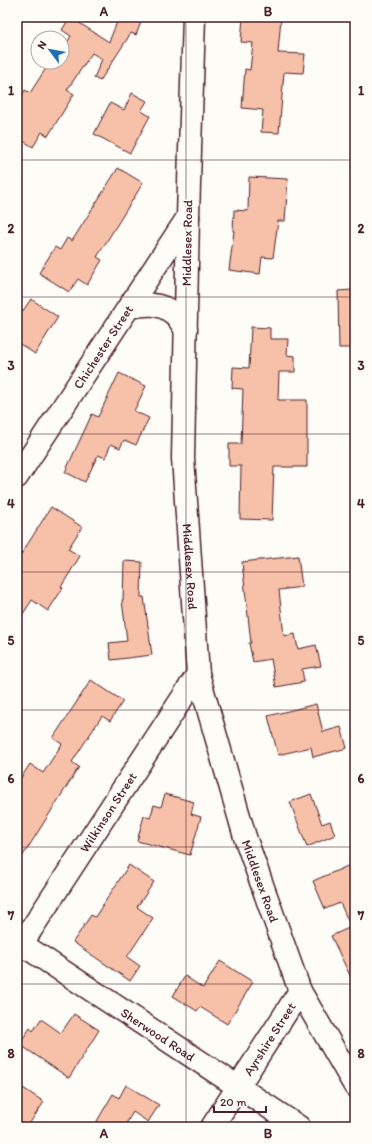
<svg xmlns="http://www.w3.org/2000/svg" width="372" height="1144" font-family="Itim,sans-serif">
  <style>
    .building { fill: #f7c1a9; stroke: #4a1f2b }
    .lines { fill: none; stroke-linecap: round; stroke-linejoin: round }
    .minor-casing { stroke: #4a1f2b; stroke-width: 25 }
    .minor { stroke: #fdfcf7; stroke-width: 22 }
    .grid { fill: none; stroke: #4a1f2b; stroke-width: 1; stroke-opacity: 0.55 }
    .labels { text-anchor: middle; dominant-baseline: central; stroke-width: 3.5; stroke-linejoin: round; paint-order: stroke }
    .street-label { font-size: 13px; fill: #4a1f2b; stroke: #fdfcf7 }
    .neatline { fill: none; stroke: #4a1f2b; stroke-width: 1.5 }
    .grid-label { font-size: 13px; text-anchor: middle; font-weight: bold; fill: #4a1f2b }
  </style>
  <rect width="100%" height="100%" fill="#fdfcf7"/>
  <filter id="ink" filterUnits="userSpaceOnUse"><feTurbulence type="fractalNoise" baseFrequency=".025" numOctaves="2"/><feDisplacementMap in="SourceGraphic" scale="8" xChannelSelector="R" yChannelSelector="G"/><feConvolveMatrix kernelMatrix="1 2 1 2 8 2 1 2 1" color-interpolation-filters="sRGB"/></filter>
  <g filter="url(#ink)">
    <!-- building -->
    <g class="building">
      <path d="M 70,17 L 109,42 L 119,17 L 143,17 L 136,35 L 131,33 L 100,81 L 94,78 L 102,59 L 92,53 L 67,90 L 74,94 L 48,136 L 42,132 L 33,147 L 17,137 L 17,103 L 25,90 L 30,93 L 50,62 L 62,62 L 62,51 L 71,36 L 62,30 Z"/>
      <path d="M 243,17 L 281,18 L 278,53 L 305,54 L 303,73 L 284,72 L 279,133 L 261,132 L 263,110 L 242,108 L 245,69 L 250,70 L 253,43 L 241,42 Z"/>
      <path d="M 132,93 L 147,101 L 141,111 L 150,116 L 130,153 L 94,134 L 110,103 L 124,110 Z"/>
      <path d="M 118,168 L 143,183 L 97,257 L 102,260 L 87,285 L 78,279 L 69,292 L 39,273 L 55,247 L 60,250 L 67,238 L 72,241 Z"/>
      <path d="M 249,177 L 288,179 L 285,221 L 278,221 L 273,258 L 262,257 L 260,274 L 229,270 L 234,231 L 233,231 L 234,210 L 248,211 Z"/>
      <path d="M 352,290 L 353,348 L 339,348 L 338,291 Z"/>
      <path d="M 31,299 L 58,317 L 35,354 L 17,342 L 17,309 L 22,312 Z"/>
      <path d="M 251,327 L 270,328 L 270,339 L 288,339 L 287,355 L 295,356 L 295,372 L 279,372 L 278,400 L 307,400 L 307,467 L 274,467 L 272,520 L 240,519 L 241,466 L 229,466 L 229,444 L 241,444 L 243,389 L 232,388 L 233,367 L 249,368 Z"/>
      <path d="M 119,373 L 146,386 L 134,411 L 149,418 L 136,445 L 124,440 L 120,448 L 111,444 L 105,458 L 98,455 L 85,482 L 65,472 L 92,414 L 98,417 Z"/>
      <path d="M 51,507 L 82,527 L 68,549 L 80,556 L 61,587 L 63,588 L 48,611 L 32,600 L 17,623 L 17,561 Z"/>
      <path d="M 298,556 L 302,587 L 279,590 L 284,636 L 295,634 L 298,649 L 316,645 L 321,666 L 302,669 L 304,682 L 276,687 L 271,659 L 253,662 L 249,643 L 251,643 L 242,562 Z"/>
      <path d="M 124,561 L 142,562 L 141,597 L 144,597 L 152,655 L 111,660 L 109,643 L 127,641 L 122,600 L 123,600 Z"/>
      <path d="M 91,680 L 123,701 L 110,721 L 102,716 L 72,762 L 79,767 L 17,865 L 17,784 L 30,764 L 43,773 L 62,744 L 53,738 Z"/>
      <path d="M 316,704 L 323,732 L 341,727 L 347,748 L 313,757 L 311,747 L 278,755 L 268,716 Z"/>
      <path d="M 165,794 L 194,802 L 191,814 L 201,817 L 190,855 L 137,841 L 144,816 L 150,818 L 154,805 L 161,807 Z"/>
      <path d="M 311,794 L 322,824 L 330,821 L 335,835 L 307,847 L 290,802 Z"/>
      <path d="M 129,865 L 154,882 L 137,907 L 153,918 L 127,957 L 140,966 L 130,981 L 73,942 L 91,915 L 95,917 Z"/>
      <path d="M 350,865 L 355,878 L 355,986 L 331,936 L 351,927 L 340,903 L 325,909 L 313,881 Z"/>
      <path d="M 220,961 L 253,982 L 227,1024 L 200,1007 L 197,1011 L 173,996 L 185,976 L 203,988 Z"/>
      <path d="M 74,1014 L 99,1030 L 69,1078 L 19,1044 L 30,1028 L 33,1031 L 41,1019 L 61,1033 Z"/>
      <path d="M 17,1084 L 44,1102 L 27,1127 L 17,1127 Z"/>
      <path d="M 126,1085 L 159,1105 L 148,1122 L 133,1112 L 124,1127 L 106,1127 L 97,1121 L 113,1094 L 119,1098 Z"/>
    </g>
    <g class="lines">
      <defs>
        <g id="minor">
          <path id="s1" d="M 194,17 L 188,217 L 183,458 L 198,674 L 245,837 L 300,991 L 355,1086"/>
          <path d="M 129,307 C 146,304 160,302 174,314 C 179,318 182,325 186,330"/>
          <path id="s2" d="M 17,477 L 188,217"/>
          <path id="s3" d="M 17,941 L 299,1127"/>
          <path id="s4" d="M 17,951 L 198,674"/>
          <path id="s5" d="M 212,1127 L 300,991"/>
        </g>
      </defs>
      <!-- minor casing -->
      <use href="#minor" class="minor-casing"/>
      <!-- minor -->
      <use href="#minor" class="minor"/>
    </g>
  </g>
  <!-- grid -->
  <path class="grid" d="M 186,17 L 186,1127M 17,160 L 355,160M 17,297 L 355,297M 17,434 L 355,434M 17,572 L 355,572M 17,710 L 355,710M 17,847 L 355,847M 17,984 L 355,984"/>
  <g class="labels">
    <!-- street labels -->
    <g class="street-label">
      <text transform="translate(187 243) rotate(-89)">Middlesex Road</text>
      <text stroke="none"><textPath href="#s2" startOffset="156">Chichester Street</textPath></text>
      <text stroke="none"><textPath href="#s1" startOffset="550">Middlesex Road</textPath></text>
      <text stroke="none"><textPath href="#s4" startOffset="166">Wilkinson Street</textPath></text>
      <text stroke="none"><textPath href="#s1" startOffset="874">Middlesex Road</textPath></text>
      <text stroke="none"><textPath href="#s3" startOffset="169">Sherwood Road</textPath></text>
      <text stroke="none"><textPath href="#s5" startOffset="105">Ayrshire Street</textPath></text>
    </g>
  </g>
  <!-- margin -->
  <rect width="372" height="1144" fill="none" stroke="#fdfcf7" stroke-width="44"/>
  <!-- north arrow -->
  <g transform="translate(50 50) rotate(302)"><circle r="19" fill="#fdfcf7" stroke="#b5a4a5"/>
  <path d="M0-3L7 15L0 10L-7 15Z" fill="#1f6fb2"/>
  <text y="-6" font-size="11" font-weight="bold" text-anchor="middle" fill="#4a1f2b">N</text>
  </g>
  <!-- scale -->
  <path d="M214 1106v6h52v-6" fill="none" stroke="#4a1f2b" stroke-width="2"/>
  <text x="220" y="1106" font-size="12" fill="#4a1f2b" stroke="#fdfcf7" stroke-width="3" paint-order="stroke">20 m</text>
  <rect x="22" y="22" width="328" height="1100" class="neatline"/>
  <g class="grid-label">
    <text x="104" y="16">A</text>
    <text x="268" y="16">B</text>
    <text x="11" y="95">1</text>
    <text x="361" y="95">1</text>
    <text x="11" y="233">2</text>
    <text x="361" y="233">2</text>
    <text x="11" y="370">3</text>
    <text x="361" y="370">3</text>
    <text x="11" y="508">4</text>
    <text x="361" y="508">4</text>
    <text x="11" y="645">5</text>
    <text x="361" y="645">5</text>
    <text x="11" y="783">6</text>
    <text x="361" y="783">6</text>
    <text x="11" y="920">7</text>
    <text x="361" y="920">7</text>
    <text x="11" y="1058">8</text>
    <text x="361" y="1058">8</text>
    <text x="104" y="1138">A</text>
    <text x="268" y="1138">B</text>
  </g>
</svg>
